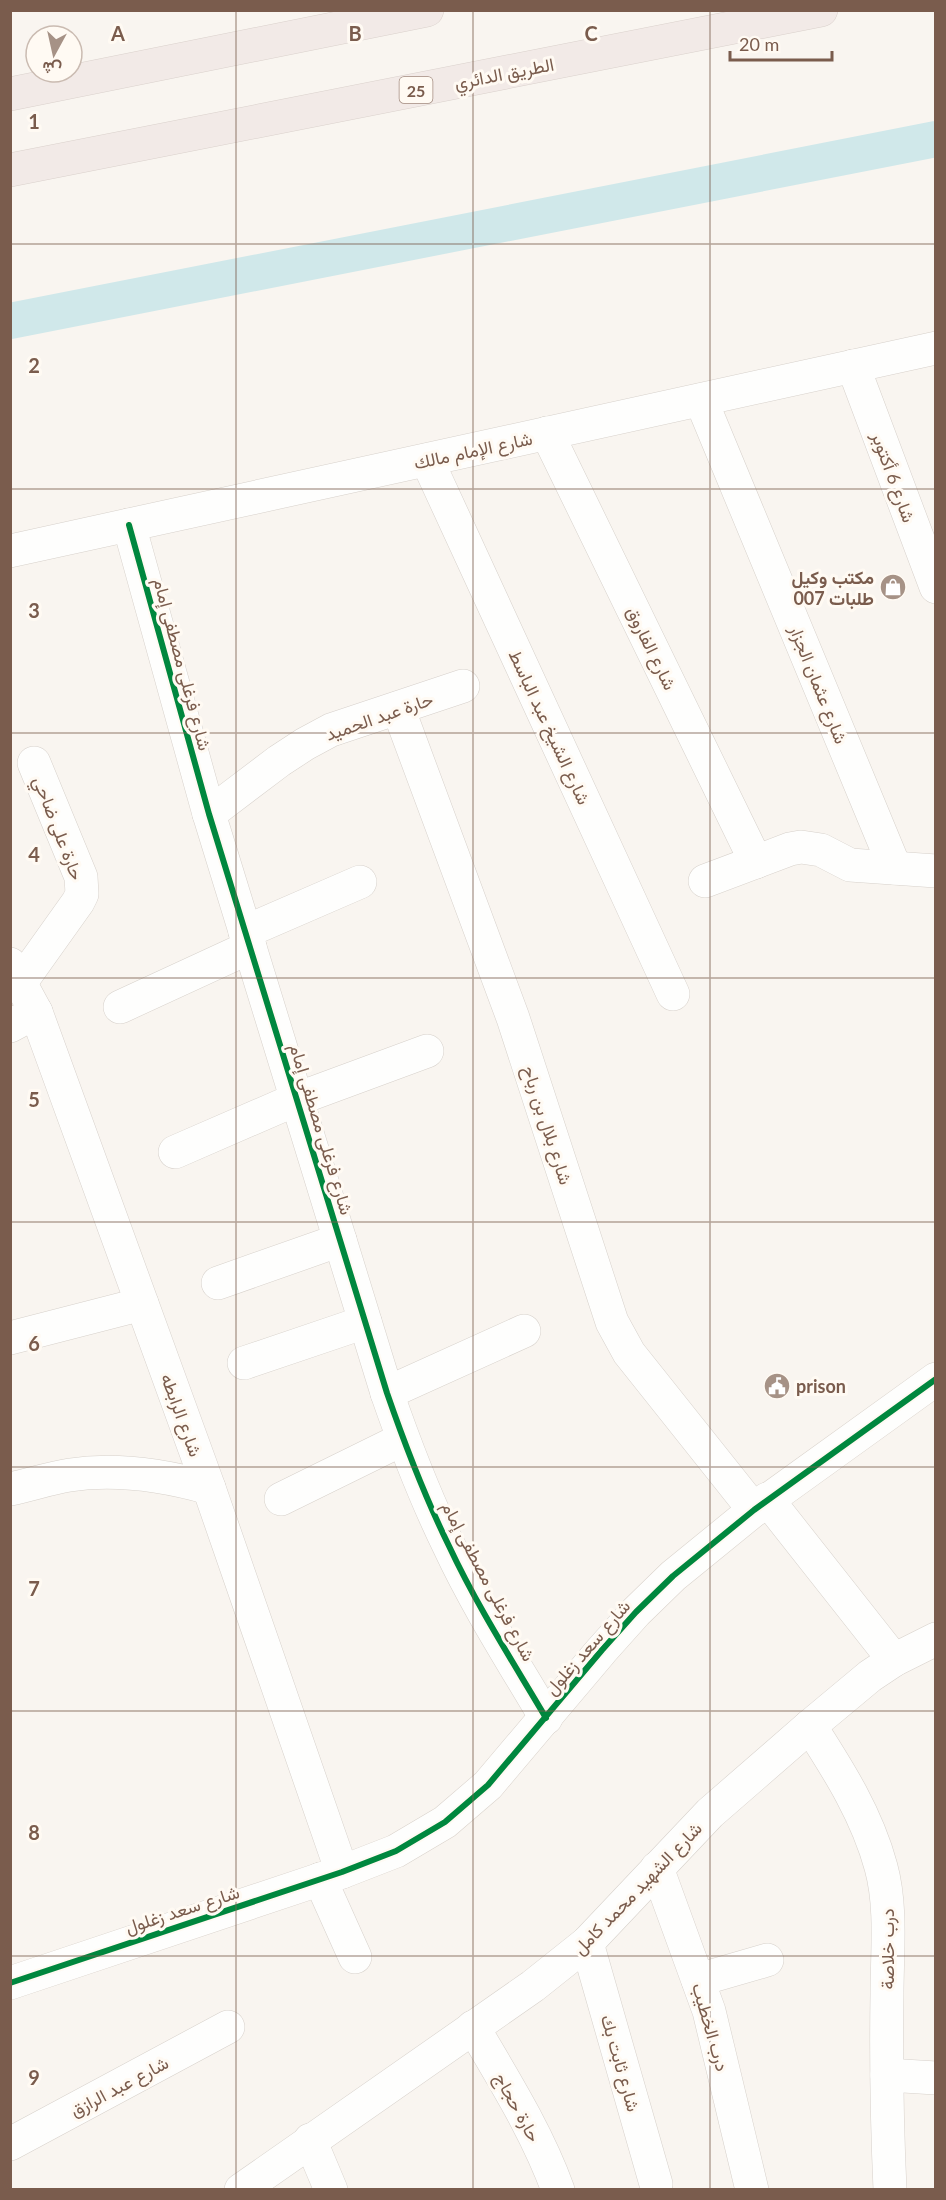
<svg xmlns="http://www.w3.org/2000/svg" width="946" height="2200" font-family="Lato,Vazirmatn,sans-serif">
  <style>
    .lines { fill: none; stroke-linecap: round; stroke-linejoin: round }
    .canal { stroke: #d0e8ea; stroke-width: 36 }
    .street-casing { stroke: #d7d1cb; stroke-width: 34 }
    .secondary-casing { stroke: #d9d2cb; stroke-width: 34 }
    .highway-casing { stroke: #dad1cc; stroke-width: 34 }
    .street { stroke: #fefefd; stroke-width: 33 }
    .secondary { stroke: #fefefd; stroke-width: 33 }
    .highway { stroke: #f2eae7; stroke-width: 33 }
    .cycleway-casing { stroke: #fffaf3; stroke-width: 10 }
    .cycleway { stroke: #00873e; stroke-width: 6 }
    .grid { fill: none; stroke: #7a5c4d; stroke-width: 1.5; stroke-opacity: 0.55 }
    .labels { text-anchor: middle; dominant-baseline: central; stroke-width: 6; stroke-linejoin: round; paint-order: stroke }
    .shield { fill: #fffaf3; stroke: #a28b7f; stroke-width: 1.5 }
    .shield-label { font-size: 16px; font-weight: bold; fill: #7a5c4d }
    .street-label { font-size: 18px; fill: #7a5c4d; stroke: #fffaf3 }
    .poi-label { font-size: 18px; font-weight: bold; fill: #7a5c4d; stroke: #fffaf3; text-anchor: end }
    .grid-label { font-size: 20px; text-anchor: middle; font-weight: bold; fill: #7a5c4d; stroke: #fffaf3; stroke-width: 6; stroke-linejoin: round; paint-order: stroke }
  </style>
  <rect width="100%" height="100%" fill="#f9f5f0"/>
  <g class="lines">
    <!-- canal -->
    <path class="canal" d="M 10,321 L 936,139"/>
    <defs>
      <g id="street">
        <path d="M 853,366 L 936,587"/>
        <path d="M 701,400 L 895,868"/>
        <path d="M 547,433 L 756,862"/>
        <path d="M 427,460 L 673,994"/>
        <path d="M 129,525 L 209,814 L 387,1393 C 405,1445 425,1497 449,1546 C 477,1606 513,1662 546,1718"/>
        <path d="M 10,551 L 936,348"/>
        <path d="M 398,708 L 513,1018 L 612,1322 L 629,1353 L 754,1510"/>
        <path d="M 209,814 L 279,761 L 305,744 L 331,730 L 463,686"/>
        <path d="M 705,881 L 790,849 L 801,847 L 821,850 L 850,865 L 936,871"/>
        <path d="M 245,932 L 360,882"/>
        <path d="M 10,964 L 36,1012 L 209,1488 L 342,1872"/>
        <path d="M 21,982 L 78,902 L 82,894 L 81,877 L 34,763"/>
        <path d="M 120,1007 L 250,947"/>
        <path d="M 10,1026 L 36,1012"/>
        <path d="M 175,1152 L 297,1099 L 427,1051"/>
        <path d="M 218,1283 L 340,1240"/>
        <path d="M 10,1338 L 142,1304"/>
        <path d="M 244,1363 L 365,1322"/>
        <path d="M 387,1393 L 524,1331"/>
        <path d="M 10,1489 C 30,1485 50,1478 70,1475 C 117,1468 163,1475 209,1488"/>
        <path d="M 281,1499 L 403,1439"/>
        <path d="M 767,1499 L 894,1660"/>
        <path d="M 810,1726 C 839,1771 867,1815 881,1867 C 892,1907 887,1953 887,1994 C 886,2059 887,2124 890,2190"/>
        <path d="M 657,1868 L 709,2011 L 752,2190"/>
        <path d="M 320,1879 L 355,1957"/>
        <path d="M 587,1943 L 656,2184"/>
        <path d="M 698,1980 L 767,1960"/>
        <path d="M 473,2027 C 504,2080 537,2132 558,2190"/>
        <path d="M 887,2075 L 936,2078"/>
        <path d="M 310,2140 L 331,2190"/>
        <path d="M 10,2144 L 228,2027"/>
        <path d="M 241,2190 L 533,1986 L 587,1943 L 710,1813 L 810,1726 L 870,1676 L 894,1660 L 936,1639"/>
      </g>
      <path id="secondary" d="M 10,1983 L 342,1872 L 396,1851 L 445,1822 L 488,1785 L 602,1650 L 636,1612 L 673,1576 L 754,1510 L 936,1379"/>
      <g id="highway">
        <path d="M 10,94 L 427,10"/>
        <path d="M 10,170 L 821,10"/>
      </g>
    </defs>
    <!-- street casing -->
    <use href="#street" class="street-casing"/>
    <!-- secondary casing -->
    <use href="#secondary" class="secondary-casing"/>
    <!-- highway casing -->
    <use href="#highway" class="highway-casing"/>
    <!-- street -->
    <use href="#street" class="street"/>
    <!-- secondary -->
    <use href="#secondary" class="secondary"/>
    <!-- highway -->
    <use href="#highway" class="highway"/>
    <defs>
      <g id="cycleway">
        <path d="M 129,525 L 209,814 L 387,1393 C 405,1445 425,1497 449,1546 C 477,1606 513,1662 546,1718"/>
        <path d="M 10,1983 L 342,1872 L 396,1851 L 445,1822 L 488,1785 L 602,1650 L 636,1612 L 673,1576 L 754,1510 L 936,1379"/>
      </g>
    </defs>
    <!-- cycleway casing -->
    <use href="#cycleway" class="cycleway-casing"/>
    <!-- cycleway -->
    <use href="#cycleway" class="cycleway"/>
  </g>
  <!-- grid -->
  <path class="grid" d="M 236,10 L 236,2190M 473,10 L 473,2190M 710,10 L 710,2190M 10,244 L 936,244M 10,489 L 936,489M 10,733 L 936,733M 10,978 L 936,978M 10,1222 L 936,1222M 10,1467 L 936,1467M 10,1711 L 936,1711M 10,1956 L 936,1956"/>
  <!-- icons -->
  <defs>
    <symbol id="shop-disc" viewBox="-11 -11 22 22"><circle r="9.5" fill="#a69286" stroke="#fffaf3"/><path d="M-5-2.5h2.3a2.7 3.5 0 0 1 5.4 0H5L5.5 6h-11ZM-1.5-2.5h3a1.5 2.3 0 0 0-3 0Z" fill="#fff"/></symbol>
    <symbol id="civic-disc" viewBox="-11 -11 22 22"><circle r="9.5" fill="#a69286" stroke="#fffaf3"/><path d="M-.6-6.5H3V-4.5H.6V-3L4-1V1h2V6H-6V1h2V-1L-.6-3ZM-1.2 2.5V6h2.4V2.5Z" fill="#fff"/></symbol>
  </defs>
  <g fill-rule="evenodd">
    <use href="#shop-disc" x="878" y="572" width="30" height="30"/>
    <use href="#civic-disc" x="762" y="1371" width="30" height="30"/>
  </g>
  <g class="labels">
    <!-- shield labels -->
    <rect class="shield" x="399.5" y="77" width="33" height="26" rx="4.5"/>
    <g class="shield-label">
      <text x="416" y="90">25</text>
    </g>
    <!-- street labels -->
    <g class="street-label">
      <text transform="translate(504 73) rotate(-11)">الطريق الدائري</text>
      <text transform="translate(473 450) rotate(-12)">شارع الإمام مالك</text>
      <text transform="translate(894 477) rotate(70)">شارع 6 أكتوبر</text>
      <text transform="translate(652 648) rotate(64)">شارع الفاروق</text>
      <text transform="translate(183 664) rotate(75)">شارع فرغلى مصطفى إمام</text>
      <text transform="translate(819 684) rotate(68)">شارع عثمان الجزار</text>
      <text transform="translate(379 716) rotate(-19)">حارة عبد الحميد</text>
      <text transform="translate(550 727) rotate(65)">شارع الشيخ عبد الباسط</text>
      <text transform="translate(59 828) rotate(69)">حارة على ضاحي</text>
      <text transform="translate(548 1125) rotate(72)">شارع بلال بن رباح</text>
      <text transform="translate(322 1129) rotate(73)">شارع فرغلى مصطفى إمام</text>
      <text transform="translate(182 1415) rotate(70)">شارع الرابطه</text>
      <text transform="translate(489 1581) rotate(62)">شارع فرغلى مصطفى إمام</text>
      <text transform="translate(587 1647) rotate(-49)">شارع سعد زغلول</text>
      <text transform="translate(637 1888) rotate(-46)">شارع الشهيد محمد كامل</text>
      <text transform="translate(182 1909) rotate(-18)">شارع سعد زغلول</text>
      <text transform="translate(887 1949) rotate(-90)">درب خلاصة</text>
      <text transform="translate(711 2027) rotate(74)">درب الخطيب</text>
      <text transform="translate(621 2063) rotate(74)">شارع ثابت بك</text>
      <text transform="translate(119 2086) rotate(-28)">شارع عبد الرازق</text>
      <text transform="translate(518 2107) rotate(61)">حارة حجاج</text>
    </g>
    <!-- poi labels -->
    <g class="poi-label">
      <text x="874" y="577">مكتب وكيل<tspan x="874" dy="21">طلبات 007</tspan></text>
      <text x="796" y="1386" text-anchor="start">prison</text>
    </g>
  </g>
  <g class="grid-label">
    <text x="118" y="41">A</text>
    <text x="355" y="41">B</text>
    <text x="591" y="41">C</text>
    <text x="34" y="129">1</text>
    <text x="34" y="373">2</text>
    <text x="34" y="618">3</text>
    <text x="34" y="862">4</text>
    <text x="34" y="1107">5</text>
    <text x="34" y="1351">6</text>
    <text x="34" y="1596">7</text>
    <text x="34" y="1840">8</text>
    <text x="34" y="2085">9</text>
  </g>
  <!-- border -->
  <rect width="946" height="2200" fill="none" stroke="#7a5c4d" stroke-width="24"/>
  <!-- north arrow -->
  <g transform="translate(54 54) rotate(188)"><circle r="28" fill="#fffaf3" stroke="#cabbb1" stroke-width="1.5"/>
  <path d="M0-4.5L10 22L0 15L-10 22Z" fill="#a69286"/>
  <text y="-9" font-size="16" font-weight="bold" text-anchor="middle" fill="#7a5c4d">ش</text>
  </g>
  <!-- scale -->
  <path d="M730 51v9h102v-9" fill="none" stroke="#7a5c4d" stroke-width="3"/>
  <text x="739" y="51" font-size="18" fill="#7a5c4d" stroke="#fffaf3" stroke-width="4.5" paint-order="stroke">20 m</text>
</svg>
